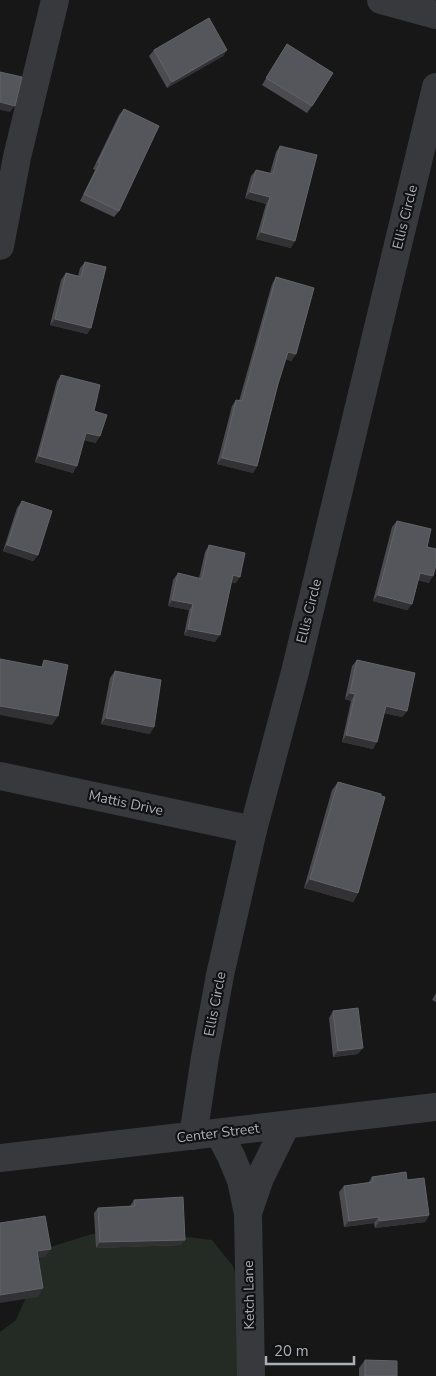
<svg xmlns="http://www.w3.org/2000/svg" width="436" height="1376" font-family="'Nunito Sans',sans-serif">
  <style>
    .green { fill: #232b24 }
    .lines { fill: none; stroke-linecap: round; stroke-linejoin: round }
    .minor { stroke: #38393d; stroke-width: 28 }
    .wall { fill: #4b4b50 }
    .shaded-wall { fill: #323235 }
    .building { fill: #55565b; stroke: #636469 }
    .labels { text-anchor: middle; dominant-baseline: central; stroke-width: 4.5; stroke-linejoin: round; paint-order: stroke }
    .street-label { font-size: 14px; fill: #aaaeb7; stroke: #121213 }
  </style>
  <rect width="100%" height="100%" fill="#171718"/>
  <!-- green -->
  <path class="green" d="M 92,1234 L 163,1234 L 212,1240 L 233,1266 L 241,1295 L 237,1376 L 0,1376 L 0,1332 L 16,1320 L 29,1291 L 36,1267 L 44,1249 Z"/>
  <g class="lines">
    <!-- minor -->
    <g class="minor">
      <path d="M 381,0 L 436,15"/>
      <path d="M 0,246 L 17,157 L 55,0"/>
      <path d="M 0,776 L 253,830"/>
      <path d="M 219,1133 L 231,1156 L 241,1180 L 248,1214 L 251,1376"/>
      <path d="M 193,1136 L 205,1057 L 220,975 L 253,830 L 295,672 L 436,87"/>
      <path d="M 0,1158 L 436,1107"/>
      <path d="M 248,1213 L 260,1178 L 286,1125"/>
    </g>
  </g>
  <!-- wall -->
  <g class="wall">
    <path d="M 287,44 L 312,106 L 307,113 L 262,85 Z"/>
    <path d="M 154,50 L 227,50 L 223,56 L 167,88 L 149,56 Z"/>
    <path d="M 124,109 L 119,211 L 114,217 L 80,201 L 95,170 L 93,169 L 119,115 Z"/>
    <path d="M 280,146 L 291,248 L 256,239 L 266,204 L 245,198 L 251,176 L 256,170 L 270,173 L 276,152 Z"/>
    <path d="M 85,262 L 91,328 L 87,334 L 50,325 L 61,280 L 66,273 L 78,276 L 80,268 Z"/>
    <path d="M 276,277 L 296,354 L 291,361 L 285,359 L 278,384 L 257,466 L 253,473 L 217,464 L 232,406 L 236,400 L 239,401 L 272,284 Z"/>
    <path d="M 61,375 L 94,411 L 96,443 L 84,440 L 73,473 L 35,462 L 57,381 Z"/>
    <path d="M 22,501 L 38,555 L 33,561 L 3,551 L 17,508 Z"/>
    <path d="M 397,521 L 427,547 L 429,583 L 418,580 L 412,604 L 407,610 L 373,601 L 392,527 Z"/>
    <path d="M 209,545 L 236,583 L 231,582 L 215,642 L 184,635 L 189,610 L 168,606 L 173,580 L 178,573 L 199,578 L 205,552 Z"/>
    <path d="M 357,660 L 407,711 L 402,717 L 384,713 L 373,749 L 342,742 L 351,701 L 345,699 L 352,666 Z"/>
    <path d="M 115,671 L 150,734 L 101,724 L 110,678 Z"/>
    <path d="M 338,782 L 358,893 L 353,902 L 304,888 L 332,790 Z"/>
    <path d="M 436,993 L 436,1002 L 432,1000 Z"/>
    <path d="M 333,1011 L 358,1054 L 333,1057 L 329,1018 Z"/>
    <path d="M 372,1177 L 429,1215 L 425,1222 L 375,1228 L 374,1223 L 344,1227 L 339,1192 L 344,1186 L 368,1183 Z"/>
    <path d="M 134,1200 L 181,1245 L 96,1248 L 94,1213 L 98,1208 L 130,1206 Z"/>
    <path d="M 365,1360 L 397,1376 L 359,1376 L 359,1368 Z"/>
  </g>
  <!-- shaded-wall -->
  <g class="shaded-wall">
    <path d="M 227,50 L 223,56 L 167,88 L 172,82 Z"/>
    <path d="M 0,102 L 15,106 L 10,112 L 0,110 Z"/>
    <path d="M 250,192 L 270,197 L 266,204 L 245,198 Z"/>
    <path d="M 261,232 L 295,241 L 291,248 L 256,239 Z"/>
    <path d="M 55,319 L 91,328 L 87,334 L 50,325 Z"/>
    <path d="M 288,352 L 296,354 L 291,361 L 283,358 Z"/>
    <path d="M 86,433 L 100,436 L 96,443 L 82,439 Z"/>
    <path d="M 39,456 L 77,466 L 73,473 L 35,462 Z"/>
    <path d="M 222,458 L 257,466 L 253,473 L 217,464 Z"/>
    <path d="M 7,545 L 38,555 L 33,561 L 3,551 Z"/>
    <path d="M 420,573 L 433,576 L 429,583 L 415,579 Z"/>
    <path d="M 233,575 L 240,577 L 236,583 L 228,581 Z"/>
    <path d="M 378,595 L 412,604 L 407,610 L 373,601 Z"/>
    <path d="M 172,600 L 193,604 L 189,610 L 168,606 Z"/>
    <path d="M 188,629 L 220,635 L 215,642 L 184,635 Z"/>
    <path d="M 350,693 L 355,694 L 351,701 L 345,699 Z"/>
    <path d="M 0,706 L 58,716 L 52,725 L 0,715 Z"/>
    <path d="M 386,706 L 407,711 L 402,717 L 382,712 Z"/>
    <path d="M 106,718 L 154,727 L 150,734 L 101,724 Z"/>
    <path d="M 346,735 L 377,742 L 373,749 L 342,742 Z"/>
    <path d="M 310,879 L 358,893 L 353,902 L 304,888 Z"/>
    <path d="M 363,1048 L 358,1054 L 333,1057 L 338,1051 Z"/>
    <path d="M 429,1215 L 425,1222 L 375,1228 L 379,1221 Z"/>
    <path d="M 379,1217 L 374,1223 L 344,1227 L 349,1221 Z"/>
    <path d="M 185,1240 L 181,1245 L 96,1248 L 100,1242 Z"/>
    <path d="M 51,1249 L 45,1257 L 32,1259 L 37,1251 Z"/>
    <path d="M 43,1288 L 38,1297 L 0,1303 L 0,1295 Z"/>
  </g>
  <!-- building -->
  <g class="building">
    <path d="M 209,18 L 227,50 L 172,82 L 154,50 Z"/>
    <path d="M 287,44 L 333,73 L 312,106 L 266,78 Z"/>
    <path d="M 0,72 L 22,77 L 15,106 L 0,102 Z"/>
    <path d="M 124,109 L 159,126 L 119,211 L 84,194 L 100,163 L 98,162 Z"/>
    <path d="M 280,146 L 317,155 L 295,241 L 261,232 L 270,197 L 250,192 L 256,170 L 273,174 Z"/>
    <path d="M 85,262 L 106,267 L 91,328 L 55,319 L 66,273 L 81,277 Z"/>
    <path d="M 276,277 L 314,288 L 296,354 L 288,352 L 278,384 L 257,466 L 222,458 L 236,400 L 242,401 Z"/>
    <path d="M 61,375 L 100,385 L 94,411 L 107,415 L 100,436 L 86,433 L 77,466 L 39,456 Z"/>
    <path d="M 22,501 L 52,511 L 38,555 L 7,545 Z"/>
    <path d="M 397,521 L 431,529 L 427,547 L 436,549 L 436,565 L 433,576 L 420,573 L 412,604 L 378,595 Z"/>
    <path d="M 209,545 L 245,553 L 240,577 L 233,575 L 220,635 L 188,629 L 193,604 L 172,600 L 178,573 L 202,579 Z"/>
    <path d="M 0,659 L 42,667 L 44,660 L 68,665 L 58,716 L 0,706 Z"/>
    <path d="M 357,660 L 415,673 L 407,711 L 386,706 L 377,742 L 346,735 L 355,694 L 350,693 Z"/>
    <path d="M 115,671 L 161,680 L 154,727 L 106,718 Z"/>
    <path d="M 338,782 L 381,794 L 381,796 L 385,797 L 358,893 L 310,879 Z"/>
    <path d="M 358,1008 L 363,1048 L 338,1051 L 333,1011 Z"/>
    <path d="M 406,1172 L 407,1180 L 424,1178 L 429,1215 L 379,1221 L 379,1217 L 349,1221 L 344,1186 L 373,1182 L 372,1177 Z"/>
    <path d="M 183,1197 L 185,1240 L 100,1242 L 98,1208 L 135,1206 L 134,1200 Z"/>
    <path d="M 45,1216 L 51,1249 L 37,1251 L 43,1288 L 0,1295 L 0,1223 Z"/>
    <path d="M 365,1360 L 397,1361 L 397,1376 L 365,1376 Z"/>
  </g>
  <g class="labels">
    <!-- street labels -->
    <g class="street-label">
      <text transform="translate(405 217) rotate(-76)">Ellis Circle</text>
      <text transform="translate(309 611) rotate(-76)">Ellis Circle</text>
      <text transform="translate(126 803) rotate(12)">Mattis Drive</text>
      <text transform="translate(215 1004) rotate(-79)">Ellis Circle</text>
      <text transform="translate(218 1133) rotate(-7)">Center Street</text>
      <text transform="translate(249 1295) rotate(-91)">Ketch Lane</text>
    </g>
  </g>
  <!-- scale -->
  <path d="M266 1356v8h88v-8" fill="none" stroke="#aaaeb7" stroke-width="2.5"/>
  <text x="274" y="1356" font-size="15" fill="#aaaeb7" stroke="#121213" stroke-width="4" paint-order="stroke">20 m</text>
</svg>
